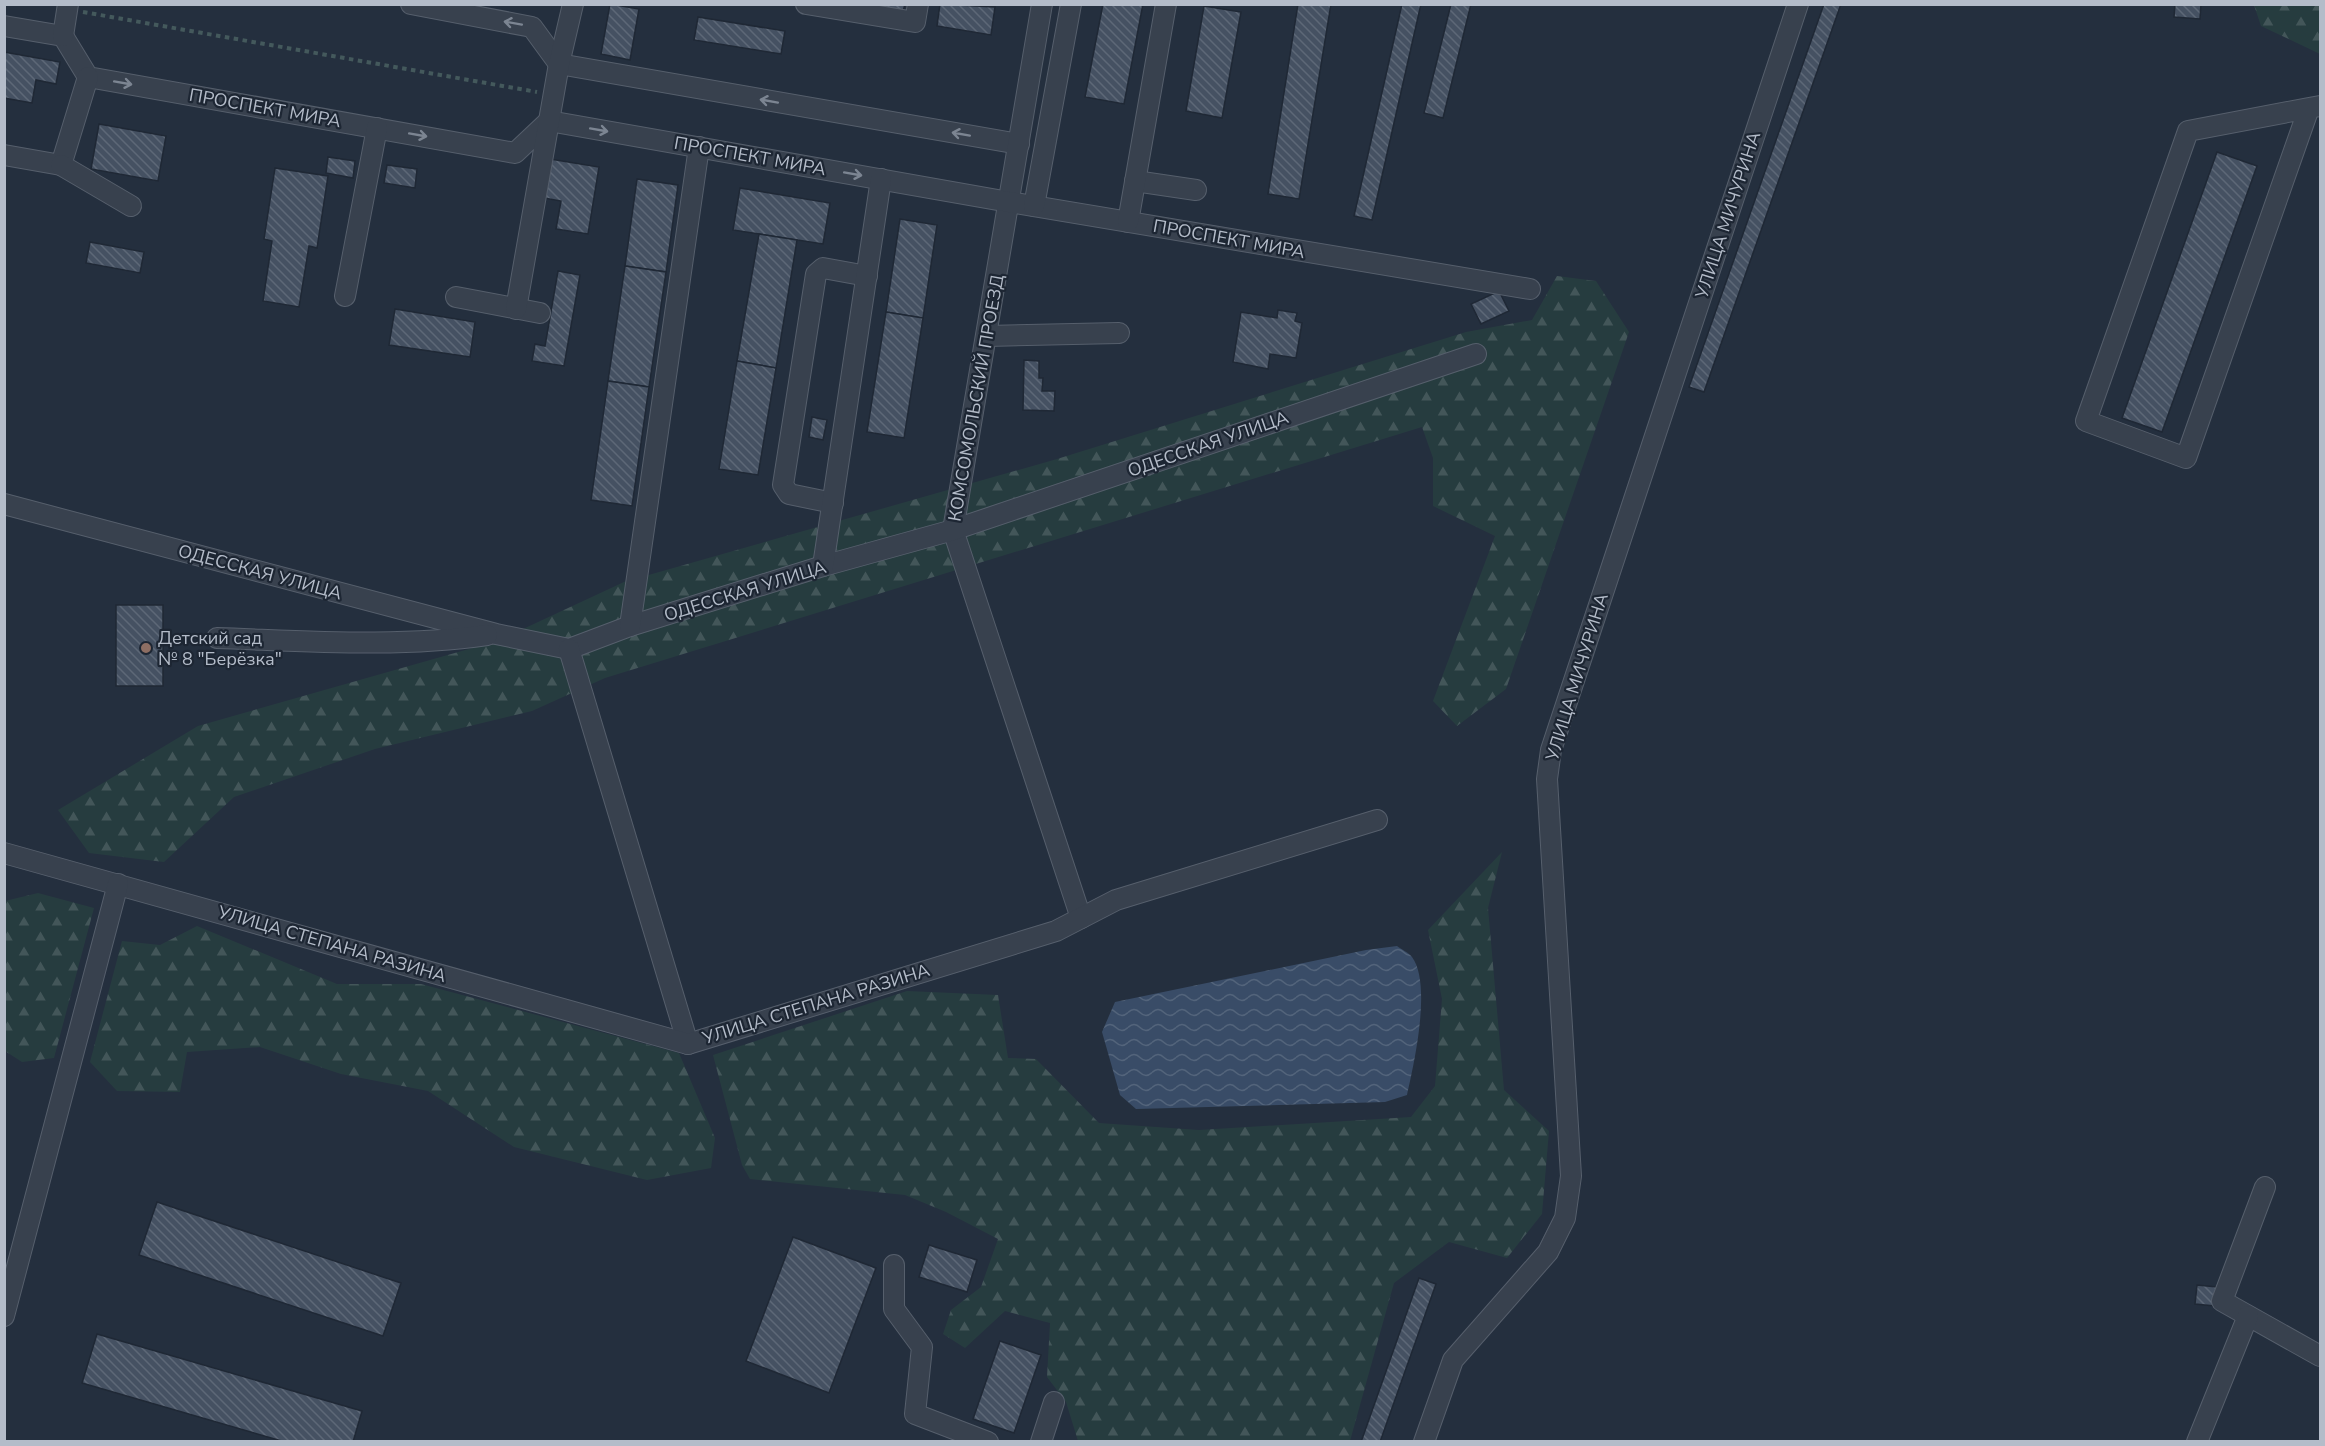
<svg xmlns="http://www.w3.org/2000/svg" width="2325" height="1446" font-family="'Nunito Sans',sans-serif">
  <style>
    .forest { fill: url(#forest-firs) }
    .water { fill: url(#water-waves) }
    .building { fill: url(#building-back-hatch); stroke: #1f2835; stroke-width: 1.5 }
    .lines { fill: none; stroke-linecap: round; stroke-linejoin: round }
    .minor-casing { stroke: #565f6c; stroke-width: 22 }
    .path { stroke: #44595c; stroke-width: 4; stroke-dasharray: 4.5 4.5; stroke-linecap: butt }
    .minor { stroke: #38414e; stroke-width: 20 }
    .oneway { stroke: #7c8592 }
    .education-dot { fill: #8d6e63; stroke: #1d2633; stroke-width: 2 }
    .labels { text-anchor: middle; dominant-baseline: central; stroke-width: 4.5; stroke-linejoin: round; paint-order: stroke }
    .street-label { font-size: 18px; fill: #b4bcc9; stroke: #1d2633 }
    .poi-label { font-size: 18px; fill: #b4bcc9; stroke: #1d2633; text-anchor: start }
  </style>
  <defs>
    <pattern id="forest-firs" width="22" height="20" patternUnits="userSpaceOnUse" patternTransform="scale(1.5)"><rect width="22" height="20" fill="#263c3f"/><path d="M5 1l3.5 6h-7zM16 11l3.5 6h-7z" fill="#435659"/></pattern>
    <pattern id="water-waves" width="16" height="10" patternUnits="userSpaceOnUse" patternTransform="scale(1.5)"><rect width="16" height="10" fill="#394c67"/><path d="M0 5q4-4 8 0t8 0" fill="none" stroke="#53647b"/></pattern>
    <pattern id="building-back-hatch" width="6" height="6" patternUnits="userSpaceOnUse" patternTransform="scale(1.5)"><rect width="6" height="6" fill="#455162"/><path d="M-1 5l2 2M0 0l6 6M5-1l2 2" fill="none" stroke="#5d6877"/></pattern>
  </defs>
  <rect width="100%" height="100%" fill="#242f3e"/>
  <!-- forest -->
  <g class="forest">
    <path d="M 2254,5 L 2320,5 L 2320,54 L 2261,26 Z"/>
    <path d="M 1557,276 L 1596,281 L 1629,332 L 1506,689 L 1457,726 L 1433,701 L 1495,536 L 1433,506 L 1433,458 L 1422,427 L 605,678 L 532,711 L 375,749 L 234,797 L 164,862 L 89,853 L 58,810 L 198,726 L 497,641 L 624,582 L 1057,459 L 1466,332 L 1532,320 Z"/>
    <path d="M 1502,852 L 1488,908 L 1504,1090 L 1549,1131 L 1542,1214 L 1507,1258 L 1449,1242 L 1394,1283 L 1350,1441 L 1078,1441 L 1066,1402 L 1047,1377 L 1050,1323 L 1005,1311 L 965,1348 L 943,1334 L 951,1310 L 981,1287 L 998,1239 L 946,1212 L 905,1195 L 750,1179 L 742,1165 L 713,1055 L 907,991 L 998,995 L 1008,1058 L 1036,1059 L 1099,1123 L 1199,1130 L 1411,1117 L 1435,1086 L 1442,999 L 1428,930 Z"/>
    <path d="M 38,893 L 94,908 L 54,1058 L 22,1062 L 5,1051 L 5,901 Z"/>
    <path d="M 197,926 L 337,984 L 421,984 L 679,1053 L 715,1138 L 711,1168 L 647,1180 L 514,1147 L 428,1091 L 341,1074 L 260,1047 L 187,1052 L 180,1092 L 117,1091 L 90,1062 L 122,941 L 160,945 Z"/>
  </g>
  <!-- water -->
  <path class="water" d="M 1397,946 C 1401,949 1409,953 1412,957 C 1432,984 1414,1064 1407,1095 L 1385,1102 L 1136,1109 L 1120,1095 L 1102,1032 L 1115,1002 L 1366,950 Z"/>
  <!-- building -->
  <g class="building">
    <path d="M 610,4 L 639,9 L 630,60 L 601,54 Z"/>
    <path d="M 856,4 L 905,4 L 903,12 Z"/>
    <path d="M 940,4 L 995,7 L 991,35 L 937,26 Z"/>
    <path d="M 1103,4 L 1143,4 L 1124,104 L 1085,97 Z"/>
    <path d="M 1298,4 L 1331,4 L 1299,199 L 1268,194 Z"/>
    <path d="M 1402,4 L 1421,4 L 1372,220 L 1354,216 Z"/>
    <path d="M 1451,4 L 1471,4 L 1443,118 L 1424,113 Z"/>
    <path d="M 1824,4 L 1841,4 L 1704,392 L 1689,387 Z"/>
    <path d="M 2175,4 L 2201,4 L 2200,19 L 2174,17 Z"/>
    <path d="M 1204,6 L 1241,12 L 1222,118 L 1186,111 Z"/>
    <path d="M 698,17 L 785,31 L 781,54 L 694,40 Z"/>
    <path d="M 4,52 L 60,62 L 56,84 L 36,80 L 32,103 L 4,98 Z"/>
    <path d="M 99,124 L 166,136 L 158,181 L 91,169 Z"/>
    <path d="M 2217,152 L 2257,166 L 2162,432 L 2122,418 Z"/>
    <path d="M 328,157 L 355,161 L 353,178 L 326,173 Z"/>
    <path d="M 550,159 L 599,167 L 588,234 L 556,229 L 561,201 L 544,198 Z"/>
    <path d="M 387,165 L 417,169 L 415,188 L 384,183 Z"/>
    <path d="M 275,168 L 328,176 L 317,248 L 309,246 L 299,307 L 263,301 L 272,241 L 264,239 Z"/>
    <path d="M 637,179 L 678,185 L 666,272 L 625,266 Z"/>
    <path d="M 740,188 L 830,203 L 823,244 L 733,230 Z"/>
    <path d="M 900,219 L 937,225 L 923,318 L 886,312 Z"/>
    <path d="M 759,234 L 797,240 L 776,368 L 737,361 Z"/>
    <path d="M 90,242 L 144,252 L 140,273 L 86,263 Z"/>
    <path d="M 625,266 L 666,272 L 649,387 L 608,381 Z"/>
    <path d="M 558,271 L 580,275 L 564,366 L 532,361 L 535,344 L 545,346 Z"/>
    <path d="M 1499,291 L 1509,311 L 1481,324 L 1471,304 Z"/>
    <path d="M 395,309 L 475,322 L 470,357 L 389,345 Z"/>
    <path d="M 1278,310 L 1297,313 L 1295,321 L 1302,323 L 1296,358 L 1270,354 L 1268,369 L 1233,362 L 1241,312 L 1277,318 Z"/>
    <path d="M 886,312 L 923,318 L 904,438 L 867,432 Z"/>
    <path d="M 1024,360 L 1039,361 L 1039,378 L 1043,378 L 1042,391 L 1055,391 L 1054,411 L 1023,410 Z"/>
    <path d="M 737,361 L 776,368 L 758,475 L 719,469 Z"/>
    <path d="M 608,381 L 649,387 L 632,506 L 591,500 Z"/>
    <path d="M 812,417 L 827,420 L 823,440 L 809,437 Z"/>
    <rect x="116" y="605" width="47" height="81"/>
    <path d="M 157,1202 L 401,1283 L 383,1336 L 139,1255 Z"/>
    <path d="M 793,1237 L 876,1268 L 829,1393 L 746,1361 Z"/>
    <path d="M 929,1245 L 977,1260 L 967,1292 L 919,1277 Z"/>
    <path d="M 1419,1278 L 1436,1284 L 1380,1442 L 1361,1442 Z"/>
    <path d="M 2197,1285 L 2227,1288 L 2225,1307 L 2195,1304 Z"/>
    <path d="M 97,1334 L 362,1411 L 353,1442 L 285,1442 L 82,1383 Z"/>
    <path d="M 1000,1341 L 1041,1355 L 1014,1433 L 973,1419 Z"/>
  </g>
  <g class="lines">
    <defs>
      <g id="minor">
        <path d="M 411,4 L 532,27 L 559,64 L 1019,144"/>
        <path d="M 806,4 L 915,22 L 918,4"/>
        <path d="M 1042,4 L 953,530 L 1081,918"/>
        <path d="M 4,26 L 63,36 L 88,77 L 515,153 L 549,121 L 1009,202 L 1530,289"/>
        <path d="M 63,36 L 68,4"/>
        <path d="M 2309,108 L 2188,131 L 2086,421 L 2186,458 L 2309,108 L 2320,106"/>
        <path d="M 4,155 L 61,165 L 88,77"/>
        <path d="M 61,165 L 131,206"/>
        <path d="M 1135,181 L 1196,190"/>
        <path d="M 1034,206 L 1071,4"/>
        <path d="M 1128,222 L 1166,4"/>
        <path d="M 345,296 L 377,128"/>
        <path d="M 456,297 L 540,313"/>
        <path d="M 516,309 L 559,64 L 573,4"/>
        <path d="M 987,336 L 1119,333"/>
        <path d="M 833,503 L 789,494 L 783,485 L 816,274 L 823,268 L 867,276"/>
        <path d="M 4,504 L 496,634 L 569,649 L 630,626 L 823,566 L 953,530 L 1476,354"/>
        <path d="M 823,566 L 881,179"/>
        <path d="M 630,626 L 699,147"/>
        <path d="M 217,638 C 307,641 398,648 487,635"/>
        <path d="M 569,649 L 688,1044"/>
        <path d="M 4,853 L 688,1044 L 1056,931 L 1116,900 L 1377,820"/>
        <path d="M 2265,1187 L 2222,1301 L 2320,1356"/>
        <path d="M 894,1265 L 894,1309 L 922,1347 L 915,1414 L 988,1442"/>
        <path d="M 4,1316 L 118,884"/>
        <path d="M 1041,1442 L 1054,1402"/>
        <path d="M 1424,1442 L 1453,1360 L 1548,1252 L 1565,1218 L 1571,1176 L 1547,779 L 1551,750 L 1798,4"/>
        <path d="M 2197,1442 L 2248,1316"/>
      </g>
    </defs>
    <!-- minor casing -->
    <use href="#minor" class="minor-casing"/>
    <!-- path -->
    <path class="path" d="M 83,12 L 537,92"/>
    <!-- minor -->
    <use href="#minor" class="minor"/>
  </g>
  <!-- one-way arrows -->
  <defs><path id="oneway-shaft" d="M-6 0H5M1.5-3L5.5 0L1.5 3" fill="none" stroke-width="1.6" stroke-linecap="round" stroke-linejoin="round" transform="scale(1.5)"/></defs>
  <g class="oneway">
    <use href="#oneway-shaft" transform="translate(513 23) rotate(-170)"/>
    <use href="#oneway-shaft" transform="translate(123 83) rotate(10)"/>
    <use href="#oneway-shaft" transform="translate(769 101) rotate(-170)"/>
    <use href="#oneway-shaft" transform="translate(599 130) rotate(10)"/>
    <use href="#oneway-shaft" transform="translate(961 134) rotate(-170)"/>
    <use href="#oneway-shaft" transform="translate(418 135) rotate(10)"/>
    <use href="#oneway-shaft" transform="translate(853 174) rotate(10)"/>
  </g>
  <!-- markers -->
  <circle class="education-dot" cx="146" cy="648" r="6"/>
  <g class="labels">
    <!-- street labels -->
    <g class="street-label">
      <text transform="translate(265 108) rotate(10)">ПРОСПЕКТ МИРА</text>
      <text transform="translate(750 156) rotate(10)">ПРОСПЕКТ МИРА</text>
      <text transform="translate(1728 215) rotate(-72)">УЛИЦА МИЧУРИНА</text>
      <text transform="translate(1229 239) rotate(10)">ПРОСПЕКТ МИРА</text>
      <text transform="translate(976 398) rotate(-80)">КОМСОМОЛЬСКИЙ ПРОЕЗД</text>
      <text transform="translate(1208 444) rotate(-19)">ОДЕССКАЯ УЛИЦА</text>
      <text transform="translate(260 572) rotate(15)">ОДЕССКАЯ УЛИЦА</text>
      <text transform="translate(745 591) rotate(-17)">ОДЕССКАЯ УЛИЦА</text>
      <text transform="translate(1577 677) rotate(-73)">УЛИЦА МИЧУРИНА</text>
      <text transform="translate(332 944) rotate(16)">УЛИЦА СТЕПАНА РАЗИНА</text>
      <text transform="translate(816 1004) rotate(-17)">УЛИЦА СТЕПАНА РАЗИНА</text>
    </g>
    <!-- poi labels -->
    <g class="poi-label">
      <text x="158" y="638">Детский сад<tspan x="158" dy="21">№ 8 "Берёзка"</tspan></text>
    </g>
  </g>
  <!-- border -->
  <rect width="2325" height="1446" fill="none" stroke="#b4bcc9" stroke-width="12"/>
</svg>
